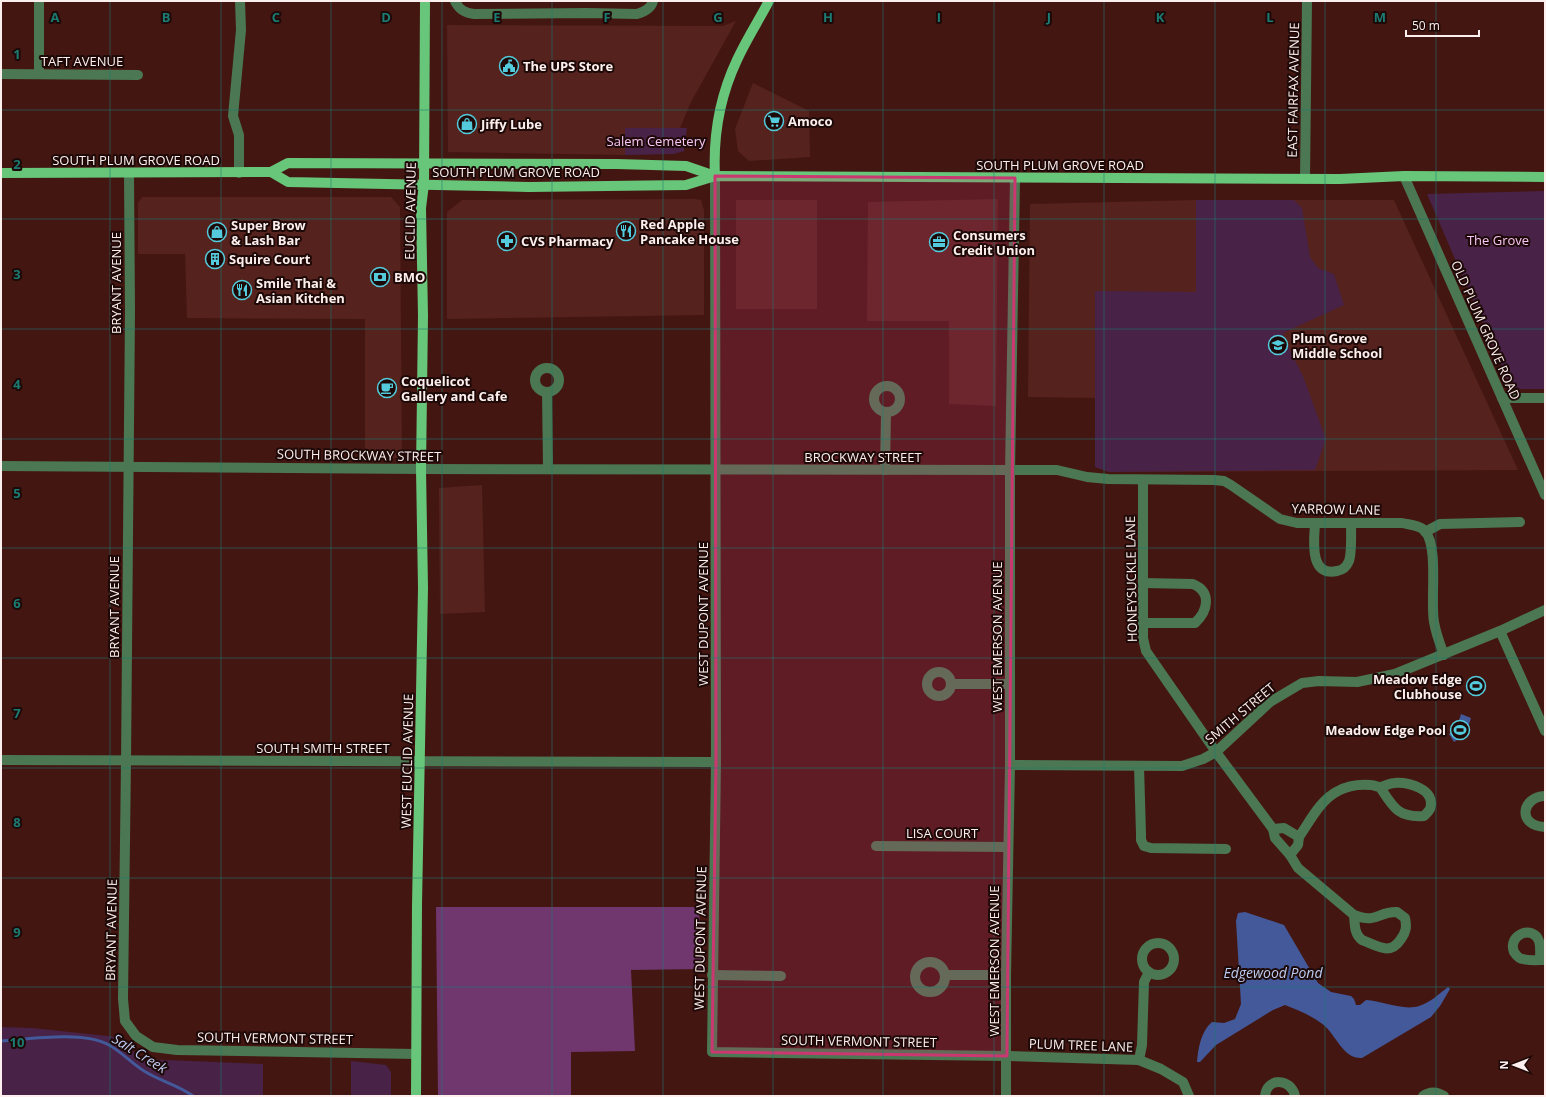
<svg xmlns="http://www.w3.org/2000/svg" width="1546" height="1097" font-family="'Open Sans',sans-serif">
  <style>
    .built { fill: #55221d }
    .green { fill: #482247 }
    .forest { fill: #6f376d }
    .water { fill: #43599a }
    .lines { fill: none; stroke-linecap: round; stroke-linejoin: round }
    .stream { stroke: #43599a; stroke-width: 3 }
    .minor { stroke: #4b7752; stroke-width: 10 }
    .major { stroke: #67c679; stroke-width: 10 }
    .marked { fill: #cb3871; fill-opacity: 0.2; stroke: #cb3871; stroke-width: 3; stroke-linejoin: round }
    .grid { fill: none; stroke: #1b7c74; stroke-width: 1; stroke-opacity: 0.55 }
    .labels { text-anchor: middle; dominant-baseline: central; stroke-width: 4; stroke-linejoin: round; paint-order: stroke }
    .street-label { font-size: 13px; fill: #fcefed; stroke: #1d0907 }
    .poi-label { font-size: 13px; font-weight: bold; fill: #fcefed; stroke: #1d0907; text-anchor: start }
    .park-label { font-size: 13px; fill: #f7c5f4; stroke: #1d0907 }
    .water-label { font-size: 14px; font-style: italic; fill: #bccbf0; stroke: #1d0907 }
    .grid-label { font-size: 13px; text-anchor: middle; font-weight: bold; fill: #1b7c74; stroke: #1d0907; stroke-width: 4; stroke-linejoin: round; paint-order: stroke }
  </style>
  <rect width="100%" height="100%" fill="#441612"/>
  <!-- built -->
  <g class="built">
    <path d="M 736,21 L 691,102 L 680,128 L 625,128 L 625,155 L 448,152 L 447,25 L 723,26 Z"/>
    <path d="M 753,83 L 809,111 L 810,157 L 749,161 L 738,151 L 735,129 Z"/>
    <path d="M 142,197 L 391,197 L 400,207 L 402,458 L 365,458 L 365,319 L 187,318 L 185,254 L 138,254 L 138,203 Z"/>
    <path d="M 695,199 L 701,200 L 704,210 L 704,315 L 447,319 L 447,212 L 462,200 Z"/>
    <path d="M 998,199 L 996,406 L 949,404 L 949,321 L 867,321 L 868,202 Z"/>
    <rect x="736" y="200" width="81" height="109"/>
    <path d="M 1196,200 L 1394,200 L 1518,470 L 1109,472 L 1095,467 L 1095,398 L 1028,397 L 1030,204 Z"/>
    <path d="M 482,485 L 485,612 L 440,614 L 439,488 Z"/>
  </g>
  <!-- green -->
  <g class="green">
    <path d="M 625,128 L 687,128 L 684,151 L 674,154 L 625,155 Z"/>
    <path d="M 1545,191 L 1545,389 L 1511,389 L 1427,194 Z"/>
    <path d="M 1196,200 L 1294,200 L 1302,208 L 1310,257 L 1318,268 L 1334,274 L 1344,305 L 1283,333 L 1290,351 L 1303,376 L 1326,439 L 1315,470 L 1109,472 L 1095,467 L 1095,291 L 1196,292 Z"/>
    <path d="M 1,1027 L 32,1028 L 117,1037 L 142,1059 L 263,1064 L 263,1096 L 1,1096 Z"/>
    <path d="M 351,1061 L 386,1065 L 391,1072 L 391,1096 L 351,1096 Z"/>
  </g>
  <!-- forest -->
  <path class="forest" d="M 436,907 L 699,907 L 702,969 L 631,970 L 635,1051 L 571,1052 L 571,1096 L 438,1096 Z"/>
  <!-- water -->
  <g class="water">
    <path d="M 1461,714 L 1471,718 L 1466,734 L 1454,742 L 1449,734 L 1457,727 Z"/>
    <path d="M 1245,912 L 1284,925 L 1318,983 L 1331,992 L 1351,996 L 1354,999 L 1356,1005 L 1360,1005 L 1366,1000 C 1383,1001 1403,1011 1419,1006 C 1430,1003 1440,993 1448,987 L 1450,989 L 1440,1006 L 1431,1017 L 1362,1058 C 1342,1059 1336,1033 1321,1023 C 1310,1015 1298,1010 1285,1005 L 1273,1010 L 1216,1045 L 1200,1062 L 1197,1062 C 1198,1049 1201,1031 1212,1022 L 1224,1023 L 1235,1019 L 1241,1004 L 1236,921 L 1238,913 Z"/>
  </g>
  <g class="lines">
    <!-- stream -->
    <path class="stream" d="M 1,1041 C 30,1039 81,1031 107,1044 C 121,1051 131,1063 144,1071 C 160,1081 178,1085 193,1096"/>
    <!-- minor -->
    <g class="minor">
      <path d="M 455,1 C 459,10 465,13 474,14 L 587,13 L 637,14 C 644,12 651,9 653,1"/>
      <path d="M 1,74 L 138,75"/>
      <path d="M 39,74 L 39,1"/>
      <path d="M 239,173 L 239,135 L 233,116 L 241,30 L 240,1"/>
      <path d="M 129,174 L 130,311 L 126,761 L 123,999 L 125,1021 L 136,1036 L 153,1047 L 177,1050 L 416,1054"/>
      <path d="M 715,176 L 716,762 L 712,1052 L 1007,1056 L 1139,1060 L 1161,1069 L 1183,1082 L 1189,1096"/>
      <path d="M 1404,176 L 1545,495"/>
      <path d="M 1305,179 L 1307,1"/>
      <circle cx="547" cy="380" r="12"/>
      <circle cx="887" cy="399" r="13"/>
      <path d="M 547,392 L 548,469"/>
      <path d="M 1502,398 L 1545,398"/>
      <path d="M 1,466 L 421,469 L 1057,470 L 1087,477 L 1108,479 L 1214,480 L 1224,481 L 1231,485 L 1280,519 L 1297,523 L 1402,523 C 1410,525 1420,525 1425,531 C 1439,547 1430,601 1434,622 C 1436,634 1440,644 1444,655"/>
      <path d="M 885,470 L 886,412"/>
      <path d="M 1143,480 L 1143,638 L 1146,651 L 1216,752 L 1273,829 L 1275,838 L 1290,855 L 1298,868 L 1354,915 C 1378,924 1378,911 1397,912 L 1405,918 C 1407,927 1406,932 1401,939 C 1390,956 1378,946 1362,940 C 1354,934 1355,925 1354,915"/>
      <path d="M 1315,524 C 1314,540 1309,577 1337,571 C 1343,570 1347,566 1349,561 C 1352,552 1351,534 1351,523"/>
      <path d="M 1425,532 L 1440,524 L 1520,522"/>
      <path d="M 1143,583 L 1193,584 C 1212,592 1208,611 1195,623 L 1143,623"/>
      <path d="M 1500,631 L 1545,731"/>
      <circle cx="939" cy="684" r="12"/>
      <path d="M 951,684 L 1010,684"/>
      <path d="M 1,760 L 716,762"/>
      <path d="M 1010,765 L 1182,766 L 1203,759 L 1216,752 L 1270,702 L 1302,683 L 1319,681 L 1357,682 L 1395,674 L 1500,631 L 1545,610"/>
      <path d="M 1139,766 L 1141,834 L 1141,840 L 1144,846 L 1151,848 L 1226,849"/>
      <path d="M 1545,796 C 1521,797 1517,826 1545,827"/>
      <path d="M 1273,829 L 1284,828 L 1299,837 C 1310,821 1320,800 1338,791 C 1347,786 1360,784 1371,785 C 1374,785 1377,787 1380,787 C 1384,787 1389,783 1394,783 C 1408,782 1437,789 1430,809 C 1429,811 1426,814 1424,816 C 1398,818 1393,807 1380,787"/>
      <path d="M 876,846 L 1008,847"/>
      <path d="M 1290,855 L 1298,845 L 1299,837"/>
      <circle cx="1158" cy="959" r="16"/>
      <path d="M 1540,960 C 1540,954 1541,947 1539,941 C 1533,924 1507,935 1514,952 C 1516,955 1519,959 1523,959 C 1530,961 1538,960 1545,960"/>
      <circle cx="930" cy="977" r="15"/>
      <path d="M 712,975 L 781,976"/>
      <path d="M 945,975 L 1006,975"/>
      <path d="M 1139,1060 L 1142,1045 L 1144,982 L 1149,972"/>
      <path d="M 1006,1096 L 1006,975 L 1010,765 L 1010,471 L 1015,178"/>
      <path d="M 1265,1096 C 1267,1077 1291,1078 1295,1096"/>
      <path d="M 1423,1096 C 1430,1091 1436,1091 1444,1096"/>
    </g>
    <!-- major -->
    <g class="major">
      <path d="M 271,172 L 288,182 L 529,187 L 686,185 L 715,176 L 1340,179 L 1404,176 L 1545,177"/>
      <path d="M 1,173 L 271,172 L 288,163 L 617,164 L 686,166 L 715,176"/>
      <path d="M 715,176 C 713,136 720,96 737,60 C 746,40 759,20 769,1"/>
      <path d="M 416,1096 L 417,905 L 423,588 L 421,469 L 423,316 L 421,208 L 424,184 L 425,1"/>
    </g>
  </g>
  <!-- marked area -->
  <path class="marked" d="M 715,176 L 1015,178 L 1007,1056 L 712,1052 L 716,762 Z"/>
  <!-- grid -->
  <path class="grid" d="M 110,1 L 110,1096M 221,1 L 221,1096M 331,1 L 331,1096M 442,1 L 442,1096M 552,1 L 552,1096M 663,1 L 663,1096M 773,1 L 773,1096M 883,1 L 883,1096M 994,1 L 994,1096M 1104,1 L 1104,1096M 1215,1 L 1215,1096M 1325,1 L 1325,1096M 1436,1 L 1436,1096M 1,110 L 1545,110M 1,219 L 1545,219M 1,329 L 1545,329M 1,439 L 1545,439M 1,548 L 1545,548M 1,658 L 1545,658M 1,768 L 1545,768M 1,878 L 1545,878M 1,987 L 1545,987"/>
  <!-- icons -->
  <defs>
    <symbol id="civic-ring" viewBox="-11 -11 22 22"><circle r="9.5" fill="#1d0907" stroke="#53cbdc" stroke-width="1.5"/><path d="M-.6-6.5H3V-4.5H.6V-3L4-1V1h2V6H-6V1h2V-1L-.6-3ZM-1.2 2.5V6h2.4V2.5Z" fill="#53cbdc"/></symbol>
    <symbol id="supermarket-ring" viewBox="-11 -11 22 22"><circle r="9.5" fill="#1d0907" stroke="#53cbdc" stroke-width="1.5"/><path d="M-6-5.5h2.5l.6 2H6L4.5 2H-2.5L-4.4-4H-6ZM-1.5 3.2a1.3 1.3 0 1 0 .1 0ZM3 3.2a1.3 1.3 0 1 0 .1 0Z" fill="#53cbdc"/></symbol>
    <symbol id="shop-ring" viewBox="-11 -11 22 22"><circle r="9.5" fill="#1d0907" stroke="#53cbdc" stroke-width="1.5"/><path d="M-5-2.5h2.3a2.7 3.5 0 0 1 5.4 0H5L5.5 6h-11ZM-1.5-2.5h3a1.5 2.3 0 0 0-3 0Z" fill="#53cbdc"/></symbol>
    <symbol id="restaurant-ring" viewBox="-11 -11 22 22"><circle r="9.5" fill="#1d0907" stroke="#53cbdc" stroke-width="1.5"/><path d="M-5-6h1v4h1v-4h1v4h1v-4h1v5L-1.5 .5V6h-2V.5L-5-1ZM5-6V6H3V1.5H1.5Q1.5-4 5-6Z" fill="#53cbdc"/></symbol>
    <symbol id="pharmacy-ring" viewBox="-11 -11 22 22"><circle r="9.5" fill="#1d0907" stroke="#53cbdc" stroke-width="1.5"/><path d="M-2-6h4v4h4v4h-4v4h-4v-4h-4v-4h4Z" fill="#53cbdc"/></symbol>
    <symbol id="office-ring" viewBox="-11 -11 22 22"><circle r="9.5" fill="#1d0907" stroke="#53cbdc" stroke-width="1.5"/><path d="M-6-3h4V-5.5h4V-3h4V5H-6ZM-1-4.5V-3h2v-1.5ZM-6 0V1H6V0Z" fill="#53cbdc"/></symbol>
    <symbol id="building-ring" viewBox="-11 -11 22 22"><circle r="9.5" fill="#1d0907" stroke="#53cbdc" stroke-width="1.5"/><path d="M-4-6H4V6H1V3H-1V6H-4ZM-2.5-4.3h1.7v1.8h-1.7ZM.8-4.3h1.7v1.8H.8ZM-2.5-1h1.7V.8h-1.7ZM.8-1h1.7V.8H.8Z" fill="#53cbdc"/></symbol>
    <symbol id="bank-ring" viewBox="-11 -11 22 22"><circle r="9.5" fill="#1d0907" stroke="#53cbdc" stroke-width="1.5"/><path d="M-6-4H6V4H-6ZM0-2.3a2.3 2.3 0 1 0 0 4.6a2.3 2.3 0 1 0 0-4.6Z" fill="#53cbdc"/></symbol>
    <symbol id="school-ring" viewBox="-11 -11 22 22"><circle r="9.5" fill="#1d0907" stroke="#53cbdc" stroke-width="1.5"/><path d="M0-5L7-2L0 1L-7-2ZM-4 1L0 2.5L4 1V4Q0 6-4 4Z" fill="#53cbdc"/></symbol>
    <symbol id="cafe-ring" viewBox="-11 -11 22 22"><circle r="9.5" fill="#1d0907" stroke="#53cbdc" stroke-width="1.5"/><path d="M-5.5-4.5H6V0H3Q3 3.5 0 3.5H-2.5Q-5.5 3.5-5.5 0ZM3-3.2v2h1.7v-2ZM-6 4.5H4V6H-6Z" fill="#53cbdc"/></symbol>
    <symbol id="stadium-ring" viewBox="-11 -11 22 22"><circle r="9.5" fill="#1d0907" stroke="#53cbdc" stroke-width="1.5"/><path d="M0-5a6.5 5 0 1 0 0 10a6.5 5 0 1 0 0-10ZM-3.5-1.8h7v3.6h-7Z" fill="#53cbdc"/></symbol>
  </defs>
  <g fill-rule="evenodd">
    <use href="#civic-ring" x="498" y="55" width="22" height="22"/>
    <use href="#supermarket-ring" x="763" y="110" width="22" height="22"/>
    <use href="#shop-ring" x="456" y="113" width="22" height="22"/>
    <use href="#restaurant-ring" x="615" y="220" width="22" height="22"/>
    <use href="#shop-ring" x="206" y="221" width="22" height="22"/>
    <use href="#pharmacy-ring" x="496" y="230" width="22" height="22"/>
    <use href="#office-ring" x="928" y="231" width="22" height="22"/>
    <use href="#building-ring" x="204" y="248" width="22" height="22"/>
    <use href="#bank-ring" x="369" y="266" width="22" height="22"/>
    <use href="#restaurant-ring" x="231" y="279" width="22" height="22"/>
    <use href="#school-ring" x="1267" y="334" width="22" height="22"/>
    <use href="#cafe-ring" x="376" y="377" width="22" height="22"/>
    <use href="#stadium-ring" x="1465" y="675" width="22" height="22"/>
    <use href="#stadium-ring" x="1449" y="719" width="22" height="22"/>
  </g>
  <g class="labels">
    <!-- street labels -->
    <g class="street-label">
      <text x="82" y="61">TAFT AVENUE</text>
      <text transform="translate(1293 90) rotate(-89)">EAST FAIRFAX AVENUE</text>
      <text x="136" y="160">SOUTH PLUM GROVE ROAD</text>
      <text x="1060" y="165">SOUTH PLUM GROVE ROAD</text>
      <text x="516" y="172">SOUTH PLUM GROVE ROAD</text>
      <text transform="translate(410 211) rotate(-89)">EUCLID AVENUE</text>
      <text transform="translate(116 283) rotate(-90)">BRYANT AVENUE</text>
      <text transform="translate(1486 330) rotate(66)">OLD PLUM GROVE ROAD</text>
      <text transform="translate(359 455) rotate(1)">SOUTH BROCKWAY STREET</text>
      <text x="863" y="457">BROCKWAY STREET</text>
      <text transform="translate(1336 509) rotate(1)">YARROW LANE</text>
      <text transform="translate(1131 579) rotate(-91)">HONEYSUCKLE LANE</text>
      <text transform="translate(114 607) rotate(-90)">BRYANT AVENUE</text>
      <text transform="translate(703 614) rotate(-90)">WEST DUPONT AVENUE</text>
      <text transform="translate(997 637) rotate(-90)">WEST EMERSON AVENUE</text>
      <text transform="translate(1240 713) rotate(-40)">SMITH STREET</text>
      <text x="323" y="748">SOUTH SMITH STREET</text>
      <text transform="translate(407 761) rotate(-89)">WEST EUCLID AVENUE</text>
      <text x="942" y="833">LISA COURT</text>
      <text transform="translate(111 930) rotate(-89)">BRYANT AVENUE</text>
      <text transform="translate(700 938) rotate(-89)">WEST DUPONT AVENUE</text>
      <text transform="translate(994 961) rotate(-90)">WEST EMERSON AVENUE</text>
      <text transform="translate(275 1038) rotate(1)">SOUTH VERMONT STREET</text>
      <text transform="translate(859 1041) rotate(1)">SOUTH VERMONT STREET</text>
      <text transform="translate(1081 1045) rotate(2)">PLUM TREE LANE</text>
    </g>
    <!-- poi labels -->
    <g class="poi-label">
      <text x="523" y="66">The UPS Store</text>
      <text x="788" y="121">Amoco</text>
      <text x="481" y="124">Jiffy Lube</text>
      <text x="640" y="224">Red Apple<tspan x="640" dy="15">Pancake House</tspan></text>
      <text x="231" y="225">Super Brow<tspan x="231" dy="15">&amp; Lash Bar</tspan></text>
      <text x="953" y="235">Consumers<tspan x="953" dy="15">Credit Union</tspan></text>
      <text x="521" y="241">CVS Pharmacy</text>
      <text x="229" y="259">Squire Court</text>
      <text x="394" y="277">BMO</text>
      <text x="256" y="283">Smile Thai &amp;<tspan x="256" dy="15">Asian Kitchen</tspan></text>
      <text x="1292" y="338">Plum Grove<tspan x="1292" dy="15">Middle School</tspan></text>
      <text x="401" y="381">Coquelicot<tspan x="401" dy="15">Gallery and Cafe</tspan></text>
      <text x="1462" y="679" text-anchor="end">Meadow Edge<tspan x="1462" dy="15">Clubhouse</tspan></text>
      <text x="1446" y="730" text-anchor="end">Meadow Edge Pool</text>
    </g>
    <!-- park labels -->
    <g class="park-label">
      <text x="656" y="141">Salem Cemetery</text>
      <text x="1498" y="240">The Grove</text>
    </g>
    <!-- water labels -->
    <g class="water-label">
      <text x="1273" y="972">Edgewood Pond</text>
      <text transform="translate(140 1053) rotate(32)">Salt Creek</text>
    </g>
  </g>
  <g class="grid-label">
    <text x="55" y="22">A</text>
    <text x="166" y="22">B</text>
    <text x="276" y="22">C</text>
    <text x="386" y="22">D</text>
    <text x="497" y="22">E</text>
    <text x="607" y="22">F</text>
    <text x="718" y="22">G</text>
    <text x="828" y="22">H</text>
    <text x="939" y="22">I</text>
    <text x="1049" y="22">J</text>
    <text x="1160" y="22">K</text>
    <text x="1270" y="22">L</text>
    <text x="1380" y="22">M</text>
    <text x="17" y="59">1</text>
    <text x="17" y="169">2</text>
    <text x="17" y="279">3</text>
    <text x="17" y="389">4</text>
    <text x="17" y="498">5</text>
    <text x="17" y="608">6</text>
    <text x="17" y="718">7</text>
    <text x="17" y="827">8</text>
    <text x="17" y="937">9</text>
    <text x="17" y="1047">10</text>
  </g>
  <!-- border -->
  <rect width="1546" height="1097" fill="none" stroke="#fcefed" stroke-width="4"/>
  <!-- north arrow -->
  <g transform="translate(1514 1065) rotate(270)" stroke="#1d0907" stroke-width="3" paint-order="stroke">
  <path d="M0-3L7 15L0 10L-7 15Z" fill="#fcefed"/>
  <text y="-6" font-size="11" font-weight="bold" text-anchor="middle" fill="#fcefed">N</text>
  </g>
  <!-- scale -->
  <path d="M1406 30v6h73v-6" fill="none" stroke="#fcefed" stroke-width="2"/>
  <text x="1412" y="30" font-size="12" fill="#fcefed" stroke="#1d0907" stroke-width="3" paint-order="stroke">50 m</text>
</svg>
